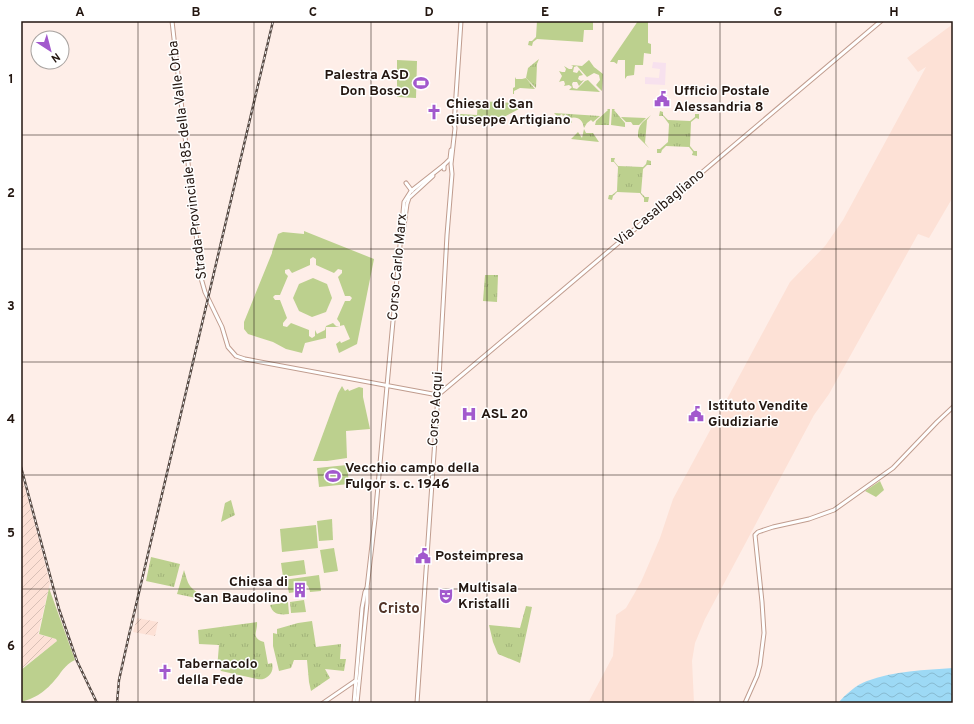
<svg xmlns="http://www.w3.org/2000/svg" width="974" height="724" font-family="Overpass,sans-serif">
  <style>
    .built { fill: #fde1d6 }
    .industrial { fill: url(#industrial-furrows) }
    .education { fill: #f7e1ee }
    .green { fill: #bcd08e; fill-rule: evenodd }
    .park { fill: url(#park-tufts) }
    .water { fill: url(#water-waves) }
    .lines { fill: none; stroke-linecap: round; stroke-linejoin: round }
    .tertiary-casing { stroke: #c09c8e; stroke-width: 5 }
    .secondary-casing { stroke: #c09c8e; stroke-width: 5 }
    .tertiary { stroke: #fff; stroke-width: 3 }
    .secondary { stroke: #fff; stroke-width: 3 }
    .rail-casing { stroke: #564943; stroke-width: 2.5 }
    .rail { stroke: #fff; stroke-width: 1; stroke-dasharray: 3; stroke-linecap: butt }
    .grid { fill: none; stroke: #231610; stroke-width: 1; stroke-opacity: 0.55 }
    .labels { text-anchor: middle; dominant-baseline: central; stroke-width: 3; stroke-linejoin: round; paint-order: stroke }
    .poi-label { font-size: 14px; font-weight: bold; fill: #231610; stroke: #fff; text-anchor: start }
    .street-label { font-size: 14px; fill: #231610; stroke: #fff }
    .neighbourhood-label { font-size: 15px; font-weight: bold; fill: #513327; stroke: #fff }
    .neatline { fill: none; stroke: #231610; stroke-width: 1.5 }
    .grid-label { font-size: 13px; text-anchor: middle; font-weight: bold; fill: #231610 }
  </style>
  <defs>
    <pattern id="industrial-furrows" width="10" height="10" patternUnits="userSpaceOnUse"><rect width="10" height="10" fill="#fde1d6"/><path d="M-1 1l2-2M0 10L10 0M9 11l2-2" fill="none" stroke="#d9c0b7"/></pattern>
    <pattern id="park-tufts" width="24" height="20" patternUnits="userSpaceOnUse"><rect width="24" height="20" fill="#bcd08e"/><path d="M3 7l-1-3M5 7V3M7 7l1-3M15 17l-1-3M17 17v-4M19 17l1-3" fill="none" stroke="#a1b279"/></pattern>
    <pattern id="water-waves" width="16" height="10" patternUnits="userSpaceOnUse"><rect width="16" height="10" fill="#9dd9f5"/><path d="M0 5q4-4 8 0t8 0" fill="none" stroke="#87bad1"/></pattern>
  </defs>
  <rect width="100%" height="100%" fill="#feeee8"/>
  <!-- built -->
  <path class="built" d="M 953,24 L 953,197 L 929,238 L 918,234 L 829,394 L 814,415 L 705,619 L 695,643 L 692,661 L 694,703 L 584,703 L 589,701 L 613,656 L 616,615 L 626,608 L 641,582 L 660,538 L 673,499 L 790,282 L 825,246 L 843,220 L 926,67 L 918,72 L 907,58 Z"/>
  <!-- industrial -->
  <g class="industrial">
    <path d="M 21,473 L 50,583 L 38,634 L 56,639 L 57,641 L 21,669 Z"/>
    <path d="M 137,618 L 158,622 L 155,636 L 133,632 Z"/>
  </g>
  <!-- education -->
  <path class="education" d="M 653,62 L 666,63 L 665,85 L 645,84 L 645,77 L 659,78 L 660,69 L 652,68 Z"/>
  <!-- green -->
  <g class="green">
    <path d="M 537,21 L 593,21 L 593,30 L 584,30 L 583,42 L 537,39 L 533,42 L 532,46 L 528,45 L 529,41 L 532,41 L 536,37 Z"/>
    <path d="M 638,21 L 648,21 L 648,43 L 651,44 L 651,54 L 644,53 L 643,65 L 635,65 L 634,75 L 627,76 L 625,79 L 625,60 L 618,60 L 617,64 L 614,62 L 610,62 Z"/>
    <path d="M 397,60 L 417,61 L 416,98 L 397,97 Z"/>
    <path d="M 589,60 L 594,67 L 603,74 L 602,91 L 596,85 L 600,80 L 599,75 L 594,73 L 587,77 L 577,66 L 574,67 L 573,72 L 577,73 L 579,70 L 583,75 L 579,76 L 578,79 L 581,81 L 584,80 L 579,86 L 577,82 L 573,82 L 572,84 L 573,88 L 577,89 L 585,81 L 588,80 L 600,92 L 569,90 L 572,87 L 569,85 L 564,86 L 565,84 L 564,81 L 562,81 L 559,82 L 562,76 L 559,71 L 562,72 L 565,72 L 566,69 L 564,66 L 569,69 L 572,69 L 573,66 L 571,65 L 582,66 Z"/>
    <path d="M 478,101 L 514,103 L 518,107 L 519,109 L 504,117 L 459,117 L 459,115 L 461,114 L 477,115 Z"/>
    <path d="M 304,231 L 374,259 L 357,344 L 339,353 L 336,344 L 340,341 L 341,343 L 350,339 L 344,325 L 335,327 L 326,327 L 326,338 L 305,343 L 302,353 L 286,349 L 273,342 L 248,334 L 244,329 L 244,322 L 272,253 L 272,252 L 278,234 L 283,232 L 304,234 ZM 313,257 L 316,259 L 316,265 L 334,273 L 338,269 L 342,270 L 342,273 L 338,277 L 345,296 L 350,296 L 352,298 L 350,301 L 345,301 L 337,319 L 340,323 L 340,326 L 336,326 L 333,323 L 326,326 L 325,330 L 317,334 L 315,330 L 315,336 L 312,338 L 309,336 L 309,330 L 291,323 L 287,327 L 283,326 L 283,323 L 287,318 L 280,300 L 275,300 L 273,297 L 275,295 L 280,295 L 288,276 L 285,273 L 285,270 L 289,269 L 292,273 L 310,265 L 310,259 Z"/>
    <path d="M 313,278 L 327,284 L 332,298 L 326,312 L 312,317 L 299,311 L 293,298 L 299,284 Z"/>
    <path d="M 342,386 L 345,391 L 348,389 L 349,391 L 359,387 L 363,388 L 363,397 L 370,429 L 346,431 L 347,458 L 327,461 L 313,461 L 338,393 Z"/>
    <path d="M 347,465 L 349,484 L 319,487 L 317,468 Z"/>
    <path d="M 880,481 L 884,490 L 876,497 L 865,491 Z"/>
    <path d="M 332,519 L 333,540 L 319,541 L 317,521 Z"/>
    <path d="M 316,525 L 318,548 L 282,552 L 280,529 Z"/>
    <path d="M 334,548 L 338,571 L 324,573 L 320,550 Z"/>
    <path d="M 304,560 L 306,574 L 283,577 L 281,563 Z"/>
    <path d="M 319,575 L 321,591 L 310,592 C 309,585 305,582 297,583 L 295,586 L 296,592 L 289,593 L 287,583 L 284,584 L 283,580 Z"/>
    <path d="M 49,588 L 75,660 C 68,663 63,669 59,675 C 47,690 39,697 21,702 L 21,670 L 57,641 L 56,639 L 39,634 Z"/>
  </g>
  <!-- park -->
  <g class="park">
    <path d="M 539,59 L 537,64 L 536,88 L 526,78 L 528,68 Z"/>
    <path d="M 515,77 L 516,79 L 522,79 L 526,78 L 535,89 L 520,88 L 514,91 L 514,94 L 513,94 L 513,88 L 515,87 Z"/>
    <path d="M 607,109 L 610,109 L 609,125 L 595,125 L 596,121 L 608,110 Z"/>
    <path d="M 612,109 L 615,109 L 614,110 L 625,123 L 625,127 L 611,125 Z"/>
    <path d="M 660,111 L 663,112 L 663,115 L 668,120 L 690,121 L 695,117 L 695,114 L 699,114 L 699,119 L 696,118 L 691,122 L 690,146 L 694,151 L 697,151 L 697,156 L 692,155 L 693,152 L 689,147 L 666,146 L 662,150 L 661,153 L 657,153 L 657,149 L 660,149 L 668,142 L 669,124 L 663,116 L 659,116 Z"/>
    <path d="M 554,113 L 600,116 L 593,122 L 591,120 L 587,123 L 584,128 C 583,120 578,116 570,118 L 572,122 L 571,123 L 566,114 L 563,116 L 562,114 L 560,115 L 561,117 L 559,118 Z"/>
    <path d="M 651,115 L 647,120 L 645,143 L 649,148 L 638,137 C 638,124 642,123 651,115 Z"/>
    <path d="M 621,117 L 646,118 L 639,125 L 633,125 L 631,122 L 626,122 Z"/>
    <path d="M 584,129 L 586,133 L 593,133 L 599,142 L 571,139 L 578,132 L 582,138 Z"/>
    <path d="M 611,158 L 615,158 L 614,161 L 618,166 L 643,167 L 646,164 L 647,160 L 651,161 L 651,165 L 647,165 L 643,169 L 641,193 L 645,197 L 649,197 L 648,202 L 644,202 L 644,198 L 640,193 L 617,192 L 613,196 L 612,200 L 608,199 L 609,195 L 612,195 L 617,191 L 618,167 L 614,162 L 611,162 Z"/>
    <path d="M 485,275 L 498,275 L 497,302 L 483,301 Z"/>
    <path d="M 231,500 L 235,515 L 221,522 L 225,503 Z"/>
    <path d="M 151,557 L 180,564 L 174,587 L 146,581 Z"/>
    <path d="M 184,570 C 186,576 187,582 190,586 C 194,591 199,592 201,599 L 177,594 Z"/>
    <path d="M 304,600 L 306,612 L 291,613 L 290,602 Z"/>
    <path d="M 288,602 L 289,614 C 280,615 273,615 270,605 Z"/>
    <path d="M 526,606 L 532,607 L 520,663 L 498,654 L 493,642 L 489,625 L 520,628 Z"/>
    <path d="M 312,621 L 316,647 L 341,644 L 340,659 L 346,659 L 344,671 L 325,669 L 330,678 L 311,691 L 309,682 L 307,660 L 294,660 L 291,668 L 279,671 L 273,646 L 273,633 L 277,634 L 277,629 L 298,623 Z"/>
    <path d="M 257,622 C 258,631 250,638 264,642 L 268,664 L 272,663 C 275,673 266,681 257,679 L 221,671 L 220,669 L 217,669 L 219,645 L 199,644 L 198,630 Z"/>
  </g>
  <!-- water -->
  <path class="water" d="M 953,668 L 953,703 L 838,703 C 846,694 856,685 867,681 C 893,671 926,670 953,668 Z"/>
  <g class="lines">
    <defs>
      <g id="tertiary">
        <path d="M 454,125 L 461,21"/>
        <path d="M 444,169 L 444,165 L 450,159 L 451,150"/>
        <path d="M 406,183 L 412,191"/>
        <path d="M 403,233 L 407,204 L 409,198 L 433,176"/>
        <path d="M 387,386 L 404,202 L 411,191 L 444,165"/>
        <path d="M 323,703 L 355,681 L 357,681"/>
        <path d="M 417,703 L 438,395 L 447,235 L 452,174 L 451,164 L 455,128 L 454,123"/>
        <path d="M 745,703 L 757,676 L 760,665 L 764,633 L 762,602 L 755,535 L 758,532 L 773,527 L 809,519 L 834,510 L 893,468 L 937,422 L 953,407"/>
      </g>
      <g id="secondary">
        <path d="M 172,21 L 201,278 L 205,292 L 222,327 L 228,347 L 236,356 L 245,359 L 438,395 L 519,327 L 881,21"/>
        <path d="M 354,703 L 362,608 L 365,592 L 367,588"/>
        <path d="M 357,703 L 367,603 L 367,588 L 375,519 L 387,386"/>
      </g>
    </defs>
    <!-- tertiary casing -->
    <use href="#tertiary" class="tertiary-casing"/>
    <!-- secondary casing -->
    <use href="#secondary" class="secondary-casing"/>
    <!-- tertiary -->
    <use href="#tertiary" class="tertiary"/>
    <!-- secondary -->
    <use href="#secondary" class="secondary"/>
    <defs>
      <g id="rail">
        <path d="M 21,467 L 59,609 L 77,661 L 97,703"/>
        <path d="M 117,703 L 119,680 L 129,635 L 273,21"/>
      </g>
    </defs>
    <!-- rail casing -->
    <use href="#rail" class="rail-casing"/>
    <!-- rail -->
    <use href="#rail" class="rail"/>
  </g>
  <!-- grid -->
  <path class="grid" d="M 138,21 L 138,703M 254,21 L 254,703M 371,21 L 371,703M 487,21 L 487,703M 603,21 L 603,703M 720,21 L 720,703M 836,21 L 836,703M 21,135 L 953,135M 21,249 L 953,249M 21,362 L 953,362M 21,475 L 953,475M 21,589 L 953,589"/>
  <!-- icons -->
  <defs>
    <symbol id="stadium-bare" viewBox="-9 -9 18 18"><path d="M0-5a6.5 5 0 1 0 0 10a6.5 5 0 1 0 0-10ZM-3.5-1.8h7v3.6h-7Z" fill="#a259cd" stroke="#fff" stroke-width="2.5" paint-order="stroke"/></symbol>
    <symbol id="civic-bare" viewBox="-9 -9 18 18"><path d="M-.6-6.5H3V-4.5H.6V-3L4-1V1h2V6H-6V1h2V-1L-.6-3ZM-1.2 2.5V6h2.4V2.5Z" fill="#a259cd" stroke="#fff" stroke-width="2.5" paint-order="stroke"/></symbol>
    <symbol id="church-bare" viewBox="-9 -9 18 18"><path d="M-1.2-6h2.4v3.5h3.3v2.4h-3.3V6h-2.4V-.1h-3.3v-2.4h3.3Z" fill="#a259cd" stroke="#fff" stroke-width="2.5" paint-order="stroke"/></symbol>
    <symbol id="hospital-bare" viewBox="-9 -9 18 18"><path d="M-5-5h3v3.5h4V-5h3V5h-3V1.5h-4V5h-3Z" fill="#a259cd" stroke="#fff" stroke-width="2.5" paint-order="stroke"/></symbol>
    <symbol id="building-bare" viewBox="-9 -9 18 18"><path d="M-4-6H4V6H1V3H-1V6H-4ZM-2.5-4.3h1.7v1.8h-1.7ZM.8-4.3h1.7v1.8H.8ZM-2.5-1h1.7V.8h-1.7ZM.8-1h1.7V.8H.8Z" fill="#a259cd" stroke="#fff" stroke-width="2.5" paint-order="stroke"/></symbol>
    <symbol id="theatre-bare" viewBox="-9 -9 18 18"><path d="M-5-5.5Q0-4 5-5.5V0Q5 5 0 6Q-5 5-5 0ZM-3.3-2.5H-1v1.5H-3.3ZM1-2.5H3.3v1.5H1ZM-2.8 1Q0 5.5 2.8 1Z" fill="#a259cd" stroke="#fff" stroke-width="2.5" paint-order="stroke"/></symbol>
  </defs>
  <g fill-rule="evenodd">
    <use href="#stadium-bare" x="410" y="72" width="22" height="22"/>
    <use href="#civic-bare" x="651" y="88" width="22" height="22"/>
    <use href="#church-bare" x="423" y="101" width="22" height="22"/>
    <use href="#hospital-bare" x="458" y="403" width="22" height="22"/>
    <use href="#civic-bare" x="685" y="403" width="22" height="22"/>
    <use href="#stadium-bare" x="322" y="465" width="22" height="22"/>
    <use href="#civic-bare" x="412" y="545" width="22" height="22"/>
    <use href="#building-bare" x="289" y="579" width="22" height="22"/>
    <use href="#theatre-bare" x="435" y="585" width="22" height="22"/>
    <use href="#church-bare" x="154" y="661" width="22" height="22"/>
  </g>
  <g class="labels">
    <!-- poi labels -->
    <g class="poi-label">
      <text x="409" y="75" text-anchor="end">Palestra ASD<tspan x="409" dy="16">Don Bosco</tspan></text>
      <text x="674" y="91">Ufficio Postale<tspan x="674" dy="16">Alessandria 8</tspan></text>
      <text x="446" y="104">Chiesa di San<tspan x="446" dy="16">Giuseppe Artigiano</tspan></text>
      <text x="708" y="406">Istituto Vendite<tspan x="708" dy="16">Giudiziarie</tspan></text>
      <text x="481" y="414">ASL 20</text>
      <text x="345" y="468">Vecchio campo della<tspan x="345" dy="16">Fulgor s. c. 1946</tspan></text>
      <text x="435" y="556">Posteimpresa</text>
      <text x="288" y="582" text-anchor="end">Chiesa di<tspan x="288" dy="16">San Baudolino</tspan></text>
      <text x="458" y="588">Multisala<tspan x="458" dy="16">Kristalli</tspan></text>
      <text x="177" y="664">Tabernacolo<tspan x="177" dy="16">della Fede</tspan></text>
    </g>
    <!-- street labels -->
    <g class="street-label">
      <text transform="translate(188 160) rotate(-97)">Strada Provinciale 185 della Valle Orba</text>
      <text transform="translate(660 208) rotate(-40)">Via Casalbagliano</text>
      <text transform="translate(398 267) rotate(-85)">Corso Carlo Marx</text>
      <text transform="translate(436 409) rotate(-86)">Corso Acqui</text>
    </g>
    <!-- neighbourhood labels -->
    <g class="neighbourhood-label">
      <text x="399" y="609">Cristo</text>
    </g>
  </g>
  <!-- border -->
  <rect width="974" height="724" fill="none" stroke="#ffffff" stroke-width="44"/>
  <!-- north arrow -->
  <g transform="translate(50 50) rotate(144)"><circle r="19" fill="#ffffff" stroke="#a7a29f"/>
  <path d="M0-3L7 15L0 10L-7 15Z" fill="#a259cd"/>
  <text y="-6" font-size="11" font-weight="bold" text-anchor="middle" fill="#231610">N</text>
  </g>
  <rect x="22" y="22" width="930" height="680" class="neatline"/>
  <g class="grid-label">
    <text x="80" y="16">A</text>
    <text x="196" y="16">B</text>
    <text x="313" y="16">C</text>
    <text x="429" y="16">D</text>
    <text x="545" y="16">E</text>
    <text x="661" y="16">F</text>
    <text x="778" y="16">G</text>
    <text x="894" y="16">H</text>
    <text x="11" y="83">1</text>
    <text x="11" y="197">2</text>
    <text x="11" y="310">3</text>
    <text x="11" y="423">4</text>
    <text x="11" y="537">5</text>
    <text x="11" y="650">6</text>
  </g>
</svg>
